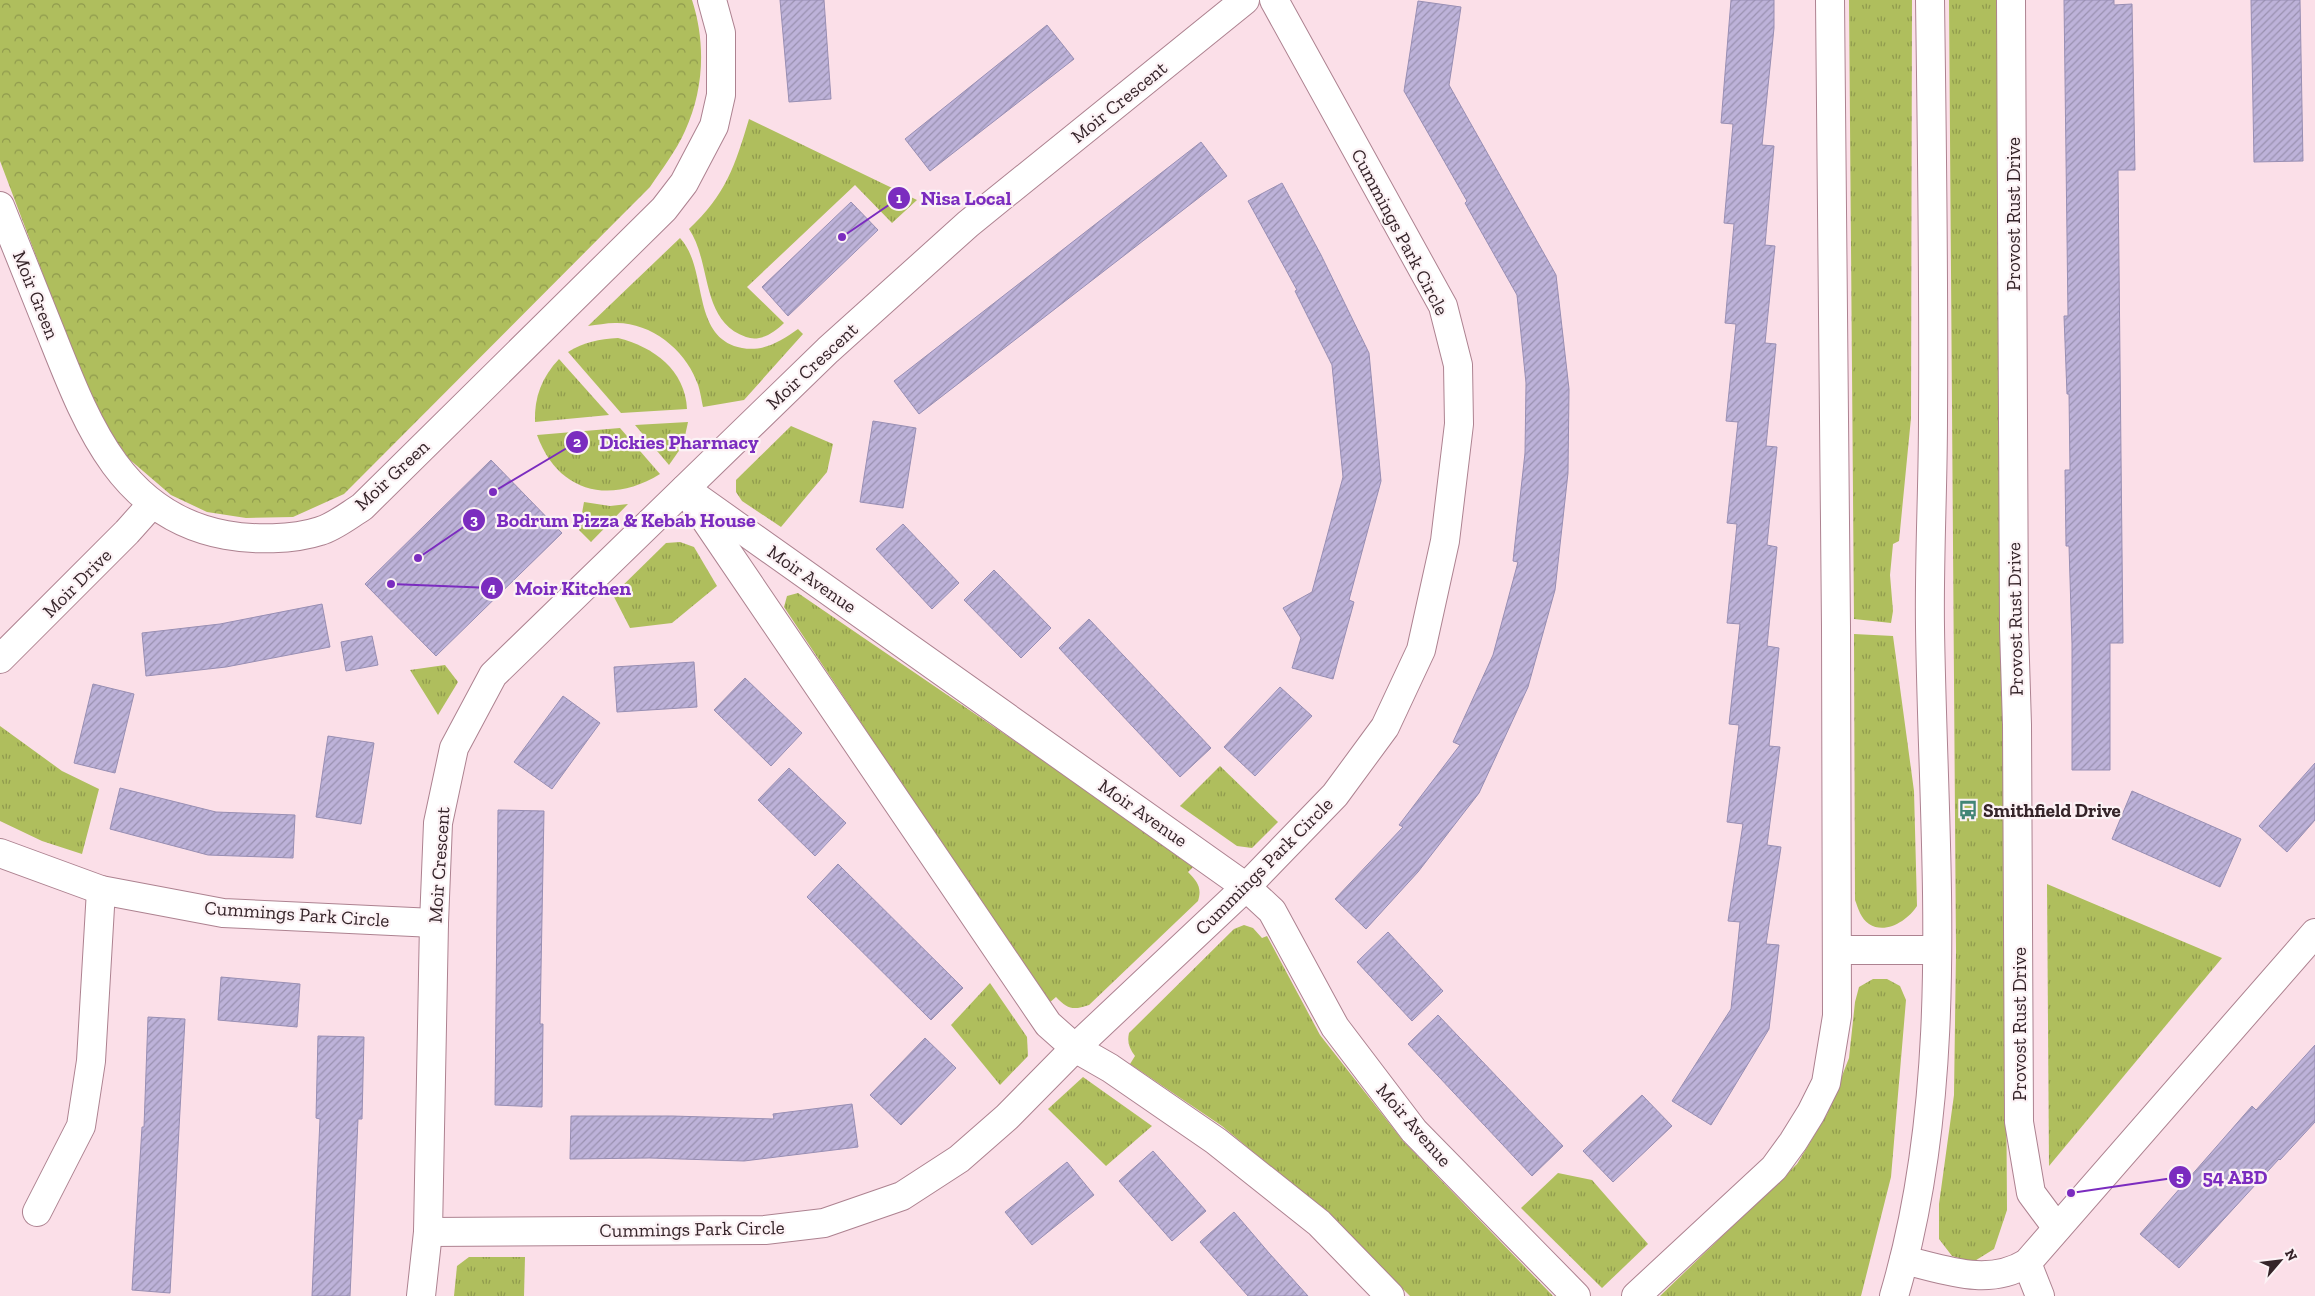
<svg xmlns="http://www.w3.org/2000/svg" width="2315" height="1296" font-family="'Zilla Slab',serif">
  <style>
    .grass { fill: url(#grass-tufts) }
    .park { fill: url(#park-crowns) }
    .building { fill: url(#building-hatch); stroke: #988eb3 }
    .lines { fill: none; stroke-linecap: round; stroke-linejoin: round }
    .minor-casing { stroke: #ad8290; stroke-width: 30 }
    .tertiary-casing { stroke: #ad8290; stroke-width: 30 }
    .minor { stroke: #fff; stroke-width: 28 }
    .tertiary { stroke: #fff; stroke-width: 28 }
    .labels { text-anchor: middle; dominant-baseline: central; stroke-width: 4.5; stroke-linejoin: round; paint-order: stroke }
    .street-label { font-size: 19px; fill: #352429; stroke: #fcf2f5 }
    .poi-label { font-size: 19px; font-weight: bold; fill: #352429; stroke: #fcf2f5; text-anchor: start }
    .leader { fill: none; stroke: #7b2cbf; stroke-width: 2 }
    .callout-dot { fill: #7b2cbf; stroke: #fcf2f5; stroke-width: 2 }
    .mark-label { font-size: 15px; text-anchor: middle; font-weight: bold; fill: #fff }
    .callout-label { font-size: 20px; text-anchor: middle; font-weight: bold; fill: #7b2cbf; stroke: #fcf2f5; stroke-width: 4.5; stroke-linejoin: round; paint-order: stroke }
  </style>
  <defs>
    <pattern id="grass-tufts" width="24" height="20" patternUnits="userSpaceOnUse" patternTransform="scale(1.25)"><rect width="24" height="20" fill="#afbe5d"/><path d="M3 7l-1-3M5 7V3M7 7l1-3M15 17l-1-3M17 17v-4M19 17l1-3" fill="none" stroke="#8f9a4d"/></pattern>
    <pattern id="park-crowns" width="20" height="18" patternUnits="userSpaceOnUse" patternTransform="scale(1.25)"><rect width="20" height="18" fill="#afbe5d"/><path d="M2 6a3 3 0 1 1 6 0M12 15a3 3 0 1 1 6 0" fill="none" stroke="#8f9a4d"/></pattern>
    <pattern id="building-hatch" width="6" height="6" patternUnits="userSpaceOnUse" patternTransform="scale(1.25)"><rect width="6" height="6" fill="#bdb2d9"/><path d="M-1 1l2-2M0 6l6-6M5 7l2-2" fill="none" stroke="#9a91b0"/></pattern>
  </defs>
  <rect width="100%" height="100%" fill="#fbdfe8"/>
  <!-- grass -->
  <g class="grass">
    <path d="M 1849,0 L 1912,0 L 1911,418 L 1899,541 L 1893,544 L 1890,575 L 1893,611 L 1891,623 L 1854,619 Z"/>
    <path d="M 1949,0 L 1999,0 L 2007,1210 L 1994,1249 L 1973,1262 L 1952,1256 L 1939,1239 L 1939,1204 L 1954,1095 L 1956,952 Z"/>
    <path d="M 749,119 L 917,200 L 892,223 L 855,185 L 747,287 L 784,323 C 774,333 760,342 746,337 C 700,321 712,263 689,229 C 726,194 735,166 749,119 Z"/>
    <path d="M 680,238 C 709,269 690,338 742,348 C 764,352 781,341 798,329 L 803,334 L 744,400 L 703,407 C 701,398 700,388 696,380 C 684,349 650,322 615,323 C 606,323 597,325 588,326 Z"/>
    <path d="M 618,338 C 654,347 685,370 687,409 L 621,413 L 568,352 C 584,342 599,339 618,338 Z"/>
    <path d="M 559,359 L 609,415 L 535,422 C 534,397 542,377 559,359 Z"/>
    <path d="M 688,422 L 683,445 L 669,465 L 635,425 Z"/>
    <path d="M 791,426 L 833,444 L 827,472 L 781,527 L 742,501 L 736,492 L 736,480 Z"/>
    <path d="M 620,428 L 660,474 C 610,505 558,493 537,435 Z"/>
    <path d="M 584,502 L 610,506 L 628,504 L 591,542 L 579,530 Z"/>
    <path d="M 680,542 L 694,547 L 717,586 L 672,623 L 630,628 L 613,595 L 666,543 Z"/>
    <path d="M 798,593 L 1173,849 L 1193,867 L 1188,872 C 1198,882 1202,888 1198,901 L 1089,1005 C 1074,1010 1068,1010 1056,997 L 1048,1004 L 784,607 L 787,596 Z"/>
    <path d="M 1854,634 L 1893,636 L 1914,791 L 1917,906 C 1908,920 1886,935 1869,924 C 1861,919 1858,908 1855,900 Z"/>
    <path d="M 445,665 L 458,682 L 438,715 L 410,670 Z"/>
    <path d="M 0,726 L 62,771 L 99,789 L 82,854 L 42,841 L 0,821 Z"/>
    <path d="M 1220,766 L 1278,822 L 1252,848 L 1237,846 L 1180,806 Z"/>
    <path d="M 2047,884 L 2222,958 L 2049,1166 Z"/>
    <path d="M 1244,925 L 1253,928 L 1262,938 L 1267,936 L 1320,1035 L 1404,1142 L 1553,1296 L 1410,1296 L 1331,1217 L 1222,1126 L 1130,1064 L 1135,1056 C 1129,1048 1127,1042 1129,1033 L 1234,929 Z"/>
    <path d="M 1873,979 L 1887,979 L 1900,986 L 1906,1000 L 1891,1177 L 1861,1296 L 1660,1296 L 1797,1164 L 1827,1114 L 1849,1058 L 1855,1002 L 1859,987 Z"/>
    <path d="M 990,983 L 1027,1037 L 1028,1056 L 1000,1085 L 951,1025 Z"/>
    <path d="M 1083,1077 L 1152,1126 L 1106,1166 L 1048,1109 Z"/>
    <path d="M 1558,1173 L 1592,1180 L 1648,1244 L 1602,1288 L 1521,1208 Z"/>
    <path d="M 469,1257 L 525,1257 L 524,1296 L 454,1296 L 457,1266 Z"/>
  </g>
  <!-- park -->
  <path class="park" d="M 0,0 L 692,0 C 706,43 704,90 685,131 C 676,151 662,169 650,187 L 344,494 L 293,517 L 246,518 L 207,512 L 171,495 L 129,459 L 95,412 L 0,161 Z"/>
  <!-- building -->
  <g class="building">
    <path d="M 780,0 L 824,0 L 831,99 L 789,102 Z"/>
    <path d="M 1731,0 L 1774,0 L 1774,28 L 1762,145 L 1774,146 L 1765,245 L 1775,246 L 1765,343 L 1776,344 L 1766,446 L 1777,447 L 1767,545 L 1777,547 L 1767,646 L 1779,648 L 1769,746 L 1780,747 L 1767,845 L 1781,847 L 1766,944 L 1779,945 L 1769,1029 L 1711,1125 L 1672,1101 L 1731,1009 L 1740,922 L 1728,921 L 1743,824 L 1727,822 L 1739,725 L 1729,724 L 1740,624 L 1727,623 L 1737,524 L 1727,523 L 1738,422 L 1726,421 L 1736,324 L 1725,323 L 1734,224 L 1724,223 L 1733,124 L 1721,123 Z"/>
    <path d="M 2064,0 L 2114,0 L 2114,5 L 2132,4 L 2135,170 L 2118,170 L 2123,643 L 2110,643 L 2110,770 L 2072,770 L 2072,644 L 2069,546 L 2066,546 L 2065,470 L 2070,470 L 2069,394 L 2067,394 L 2064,316 L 2068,316 Z"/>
    <path d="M 2251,0 L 2300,0 L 2303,161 L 2254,162 Z"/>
    <path d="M 1418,1 L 1461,7 L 1449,85 L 1556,275 L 1569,389 L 1568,473 L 1555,590 L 1528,687 L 1479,793 L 1418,872 L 1366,929 L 1335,899 L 1403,827 L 1399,825 L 1460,745 L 1453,742 L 1493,655 L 1518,562 L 1513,561 L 1525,453 L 1526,383 L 1517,295 L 1465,203 L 1467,201 L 1404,91 Z"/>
    <path d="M 1047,25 L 1074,59 L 930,171 L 905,139 Z"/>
    <path d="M 1201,142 L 1227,176 L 919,414 L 894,381 Z"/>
    <path d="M 1282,183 L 1321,255 L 1369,353 L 1381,481 L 1349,600 L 1354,602 L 1333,679 L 1292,668 L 1301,638 L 1283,608 L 1312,592 L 1343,477 L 1332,365 L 1295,291 L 1297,290 L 1248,201 Z"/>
    <path d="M 851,202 L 878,230 L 788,316 L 762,287 Z"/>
    <path d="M 873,421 L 916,428 L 903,508 L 860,502 Z"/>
    <path d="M 491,460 L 562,533 L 436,656 L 365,584 Z"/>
    <path d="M 903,524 L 959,583 L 932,609 L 876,549 Z"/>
    <path d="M 994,570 L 1051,628 L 1021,658 L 964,600 Z"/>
    <path d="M 322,604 L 330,647 L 226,667 L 146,676 L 142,633 L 220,624 Z"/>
    <path d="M 1089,619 L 1211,748 L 1180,777 L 1059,648 Z"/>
    <path d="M 372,636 L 378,665 L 346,671 L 341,642 Z"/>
    <path d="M 694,662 L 697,707 L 617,712 L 614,667 Z"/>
    <path d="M 745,678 L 802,733 L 771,766 L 714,710 Z"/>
    <path d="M 93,684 L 134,694 L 115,773 L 74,763 Z"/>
    <path d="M 1280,687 L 1312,716 L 1255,776 L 1224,747 Z"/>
    <path d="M 563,696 L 600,723 L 552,789 L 514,762 Z"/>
    <path d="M 328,736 L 374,743 L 361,824 L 316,817 Z"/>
    <path d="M 2315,763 L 2315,820 L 2287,852 L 2259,826 Z"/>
    <path d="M 789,768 L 846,823 L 815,856 L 758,800 Z"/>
    <path d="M 120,788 L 216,812 L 295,815 L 293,858 L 208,855 L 110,829 Z"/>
    <path d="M 2132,791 L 2241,839 L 2220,887 L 2112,839 Z"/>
    <path d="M 498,810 L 544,811 L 540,1024 L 543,1024 L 542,1107 L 495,1105 Z"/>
    <path d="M 838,864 L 963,988 L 931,1020 L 807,897 Z"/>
    <path d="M 1388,932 L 1443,991 L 1412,1021 L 1357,962 Z"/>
    <path d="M 221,977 L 300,984 L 297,1027 L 218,1020 Z"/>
    <path d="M 1438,1015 L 1563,1146 L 1532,1176 L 1408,1044 Z"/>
    <path d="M 148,1017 L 185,1019 L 170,1293 L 132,1290 L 142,1127 L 144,1127 Z"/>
    <path d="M 318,1036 L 364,1037 L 362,1119 L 358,1119 L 350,1296 L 312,1296 L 320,1119 L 316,1118 Z"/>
    <path d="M 925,1038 L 956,1068 L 901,1125 L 870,1095 Z"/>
    <path d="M 2315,1045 L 2315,1122 L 2280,1160 L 2279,1159 L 2179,1268 L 2140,1234 L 2252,1106 L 2256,1110 Z"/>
    <path d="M 1642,1095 L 1672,1126 L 1613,1182 L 1583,1151 Z"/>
    <path d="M 852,1104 L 858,1147 L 744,1161 L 650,1158 L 570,1159 L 571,1116 L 672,1116 L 774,1119 L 773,1114 Z"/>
    <path d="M 1153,1151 L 1206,1211 L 1172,1241 L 1119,1181 Z"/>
    <path d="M 1067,1162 L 1094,1195 L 1032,1245 L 1005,1212 Z"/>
    <path d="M 1234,1212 L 1269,1253 L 1308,1296 L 1248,1296 L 1200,1242 Z"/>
  </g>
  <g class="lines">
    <defs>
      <g id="minor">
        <path d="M 2011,0 L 2014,629 L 2017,725 L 2019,1122 L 2031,1193 L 2057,1228"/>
        <path d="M 0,206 C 17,249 34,292 52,336 C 87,424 121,516 226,535 C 253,540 293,540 320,531 C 334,527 349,515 362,507 L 664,209 L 684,183 L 714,126 L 721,95 L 721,33 L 712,0"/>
        <path d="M 685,489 L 1246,887 L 1272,911 L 1335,1027 L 1414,1131 L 1576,1296"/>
        <path d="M 694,503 L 1048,1024 L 1075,1048 L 1110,1068 L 1216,1141 L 1319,1223 L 1390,1296"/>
        <path d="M 0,659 L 127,532 L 152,504"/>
        <path d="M 0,853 L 101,890 L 223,913 L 434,923"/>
        <path d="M 1838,950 L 1937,950"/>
        <path d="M 37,1212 L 81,1126 L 91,1061 L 101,890"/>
        <path d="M 428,1232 L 765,1230 L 824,1223 L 902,1196 L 959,1159 L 1007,1117 L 1075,1048 L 1246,887 L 1335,795 L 1385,727 L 1421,650 L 1445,541 L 1459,424 L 1458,365 L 1443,306 L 1274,0"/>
        <path d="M 1904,1260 C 1946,1270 1988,1287 2027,1263 L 2315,933"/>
        <path d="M 2027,1263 L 2040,1296"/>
        <path d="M 421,1296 L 428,1232 L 434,923 L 438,823 L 454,748 L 493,675 L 828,350 L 968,224 L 1245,0"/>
        <path d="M 1636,1296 L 1774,1168 L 1793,1142 L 1811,1113 L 1826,1083 L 1837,1016 L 1836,627 L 1830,0"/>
      </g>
      <path id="tertiary" d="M 1894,1296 C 1958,1080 1933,850 1930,627 C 1929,558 1933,488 1933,418 C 1934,279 1932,139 1930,0"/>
    </defs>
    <!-- minor casing -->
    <use href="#minor" class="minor-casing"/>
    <!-- tertiary casing -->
    <use href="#tertiary" class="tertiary-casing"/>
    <!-- minor -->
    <use href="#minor" class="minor"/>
    <!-- tertiary -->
    <use href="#tertiary" class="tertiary"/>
  </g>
  <!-- icons -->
  <defs>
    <symbol id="bus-bare" viewBox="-9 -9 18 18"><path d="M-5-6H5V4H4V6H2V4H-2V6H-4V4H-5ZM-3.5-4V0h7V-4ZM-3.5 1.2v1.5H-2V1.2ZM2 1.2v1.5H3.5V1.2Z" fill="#428576" stroke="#fcf2f5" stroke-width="2.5" paint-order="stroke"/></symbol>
  </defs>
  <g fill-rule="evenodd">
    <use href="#bus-bare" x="1954" y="796" width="28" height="28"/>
  </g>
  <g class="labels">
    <!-- street labels -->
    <g class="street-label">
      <text transform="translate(1119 102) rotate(-39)">Moir Crescent</text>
      <text transform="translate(2013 214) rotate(-90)">Provost Rust Drive</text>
      <text transform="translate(1400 232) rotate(62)">Cummings Park Circle</text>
      <text transform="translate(36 295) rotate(68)">Moir Green</text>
      <text transform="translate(812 366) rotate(-43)">Moir Crescent</text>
      <text transform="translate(392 475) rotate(-43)">Moir Green</text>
      <text transform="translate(812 579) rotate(35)">Moir Avenue</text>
      <text transform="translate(77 583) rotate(-45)">Moir Drive</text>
      <text transform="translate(2015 619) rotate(-91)">Provost Rust Drive</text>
      <text transform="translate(1143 813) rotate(35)">Moir Avenue</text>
      <text transform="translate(439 865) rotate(-86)">Moir Crescent</text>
      <text transform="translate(1264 866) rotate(-45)">Cummings Park Circle</text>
      <text transform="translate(297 914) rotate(4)">Cummings Park Circle</text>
      <text transform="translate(2019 1024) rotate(-90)">Provost Rust Drive</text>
      <text transform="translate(1414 1125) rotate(49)">Moir Avenue</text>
      <text transform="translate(692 1229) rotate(-1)">Cummings Park Circle</text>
    </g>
    <!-- poi labels -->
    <g class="poi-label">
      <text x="1983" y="810">Smithfield Drive</text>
    </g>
  </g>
  <!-- callouts -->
  <path class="leader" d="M842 237L899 198M493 492L577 442M418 558L474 520M391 584L492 588M2071 1193L2180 1177"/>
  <g class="callout-dot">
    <circle cx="842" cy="237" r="5"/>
    <circle cx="493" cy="492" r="5"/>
    <circle cx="418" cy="558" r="5"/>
    <circle cx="391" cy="584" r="5"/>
    <circle cx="2071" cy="1193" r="5"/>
    <circle cx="899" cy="198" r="12"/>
    <circle cx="577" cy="442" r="12"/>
    <circle cx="474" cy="520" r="12"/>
    <circle cx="492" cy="588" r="12"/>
    <circle cx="2180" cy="1177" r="12"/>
  </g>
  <g class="mark-label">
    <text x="899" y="203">1</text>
    <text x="577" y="447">2</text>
    <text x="474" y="525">3</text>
    <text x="492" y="593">4</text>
    <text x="2180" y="1182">5</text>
  </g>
  <g class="callout-label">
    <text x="966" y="205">Nisa Local</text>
    <text x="679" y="449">Dickies Pharmacy</text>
    <text x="626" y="527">Bodrum Pizza &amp; Kebab House</text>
    <text x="573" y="595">Moir Kitchen</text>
    <text x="2235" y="1184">54 ABD</text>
  </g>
  <!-- north arrow -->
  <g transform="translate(2280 1261) rotate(62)" stroke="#fcf2f5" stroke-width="4" paint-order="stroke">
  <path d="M0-4L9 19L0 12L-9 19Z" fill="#352429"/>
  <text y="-8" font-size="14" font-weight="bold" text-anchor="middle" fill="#352429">N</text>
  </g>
</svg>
